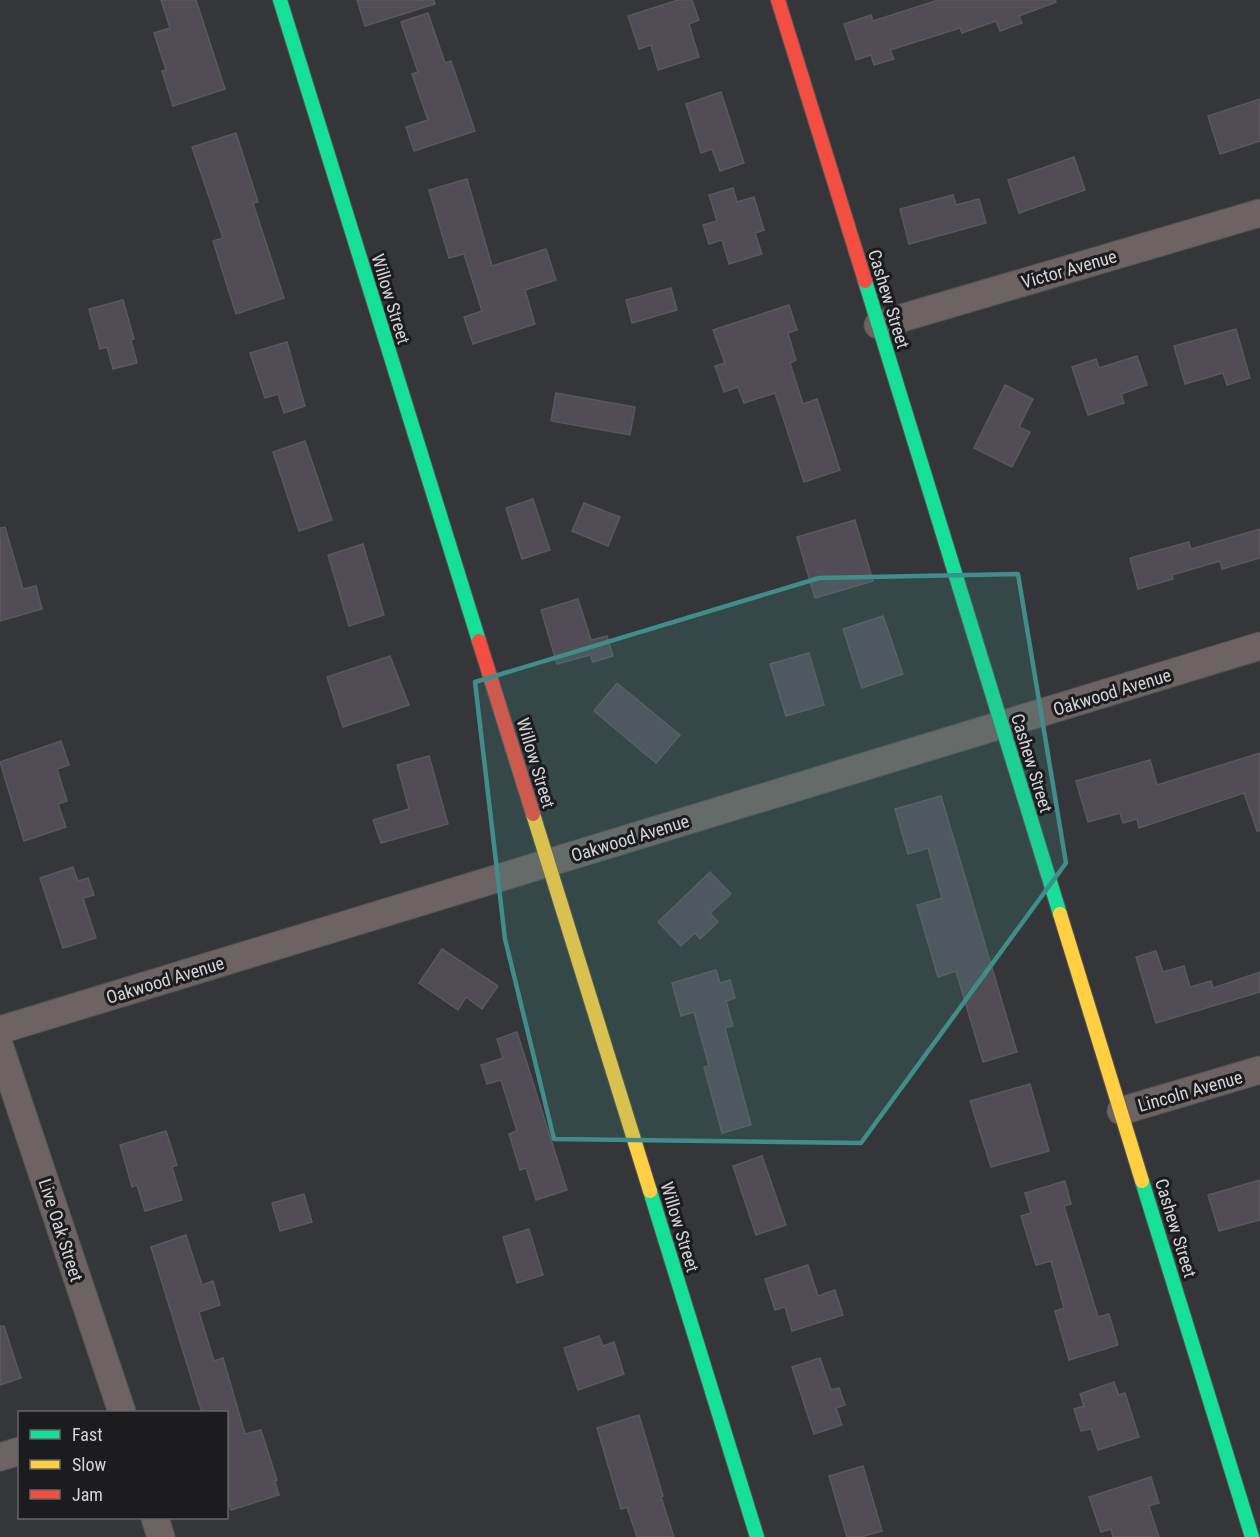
<svg xmlns="http://www.w3.org/2000/svg" width="1260" height="1537" font-family="'Roboto Condensed',sans-serif">
  <style>
    .building { fill: #524c57; stroke: #59595b; stroke-width: 1.5 }
    .lines { fill: none; stroke-linecap: round; stroke-linejoin: round }
    .street-casing { stroke: #525355; stroke-width: 29 }
    .fast-casing { stroke: #525355; stroke-width: 16 }
    .slow-casing { stroke: #525355; stroke-width: 16 }
    .jam-casing { stroke: #525355; stroke-width: 16 }
    .street { stroke: #6d6362; stroke-width: 27 }
    .fast { stroke: #16e098; stroke-width: 14 }
    .slow { stroke: #ffcf43; stroke-width: 14 }
    .jam { stroke: #f24e42; stroke-width: 14 }
    .marked { fill: #408e89; fill-opacity: 0.2; stroke: #408e89; stroke-width: 4.5; stroke-linejoin: round }
    .labels { text-anchor: middle; dominant-baseline: central; stroke-width: 6; stroke-linejoin: round; paint-order: stroke }
    .street-label { font-size: 18px; fill: #d4d5d9; stroke: #1c1c1f }
  </style>
  <rect width="100%" height="100%" fill="#343639"/>
  <!-- building -->
  <g class="building">
    <path d="M 161,0 L 196,0 L 225,89 L 173,106 L 162,71 L 166,70 L 154,33 L 170,28 Z"/>
    <path d="M 357,0 L 434,0 L 435,4 L 365,26 Z"/>
    <path d="M 678,0 L 692,0 L 699,20 L 689,24 L 699,57 L 658,70 L 651,45 L 639,49 L 628,16 Z"/>
    <path d="M 938,0 L 1055,0 L 1056,2 L 1019,16 L 1022,23 L 1000,31 L 996,21 L 962,33 L 960,28 L 890,50 L 894,59 L 874,65 L 871,55 L 856,60 L 844,24 L 871,15 L 873,21 Z"/>
    <path d="M 428,13 L 445,63 L 451,61 L 475,131 L 414,151 L 406,127 L 428,120 L 412,74 L 418,72 L 401,22 Z"/>
    <path d="M 721,92 L 744,163 L 720,171 L 712,149 L 701,153 L 686,104 Z"/>
    <path d="M 1260,99 L 1260,141 L 1220,154 L 1208,116 Z"/>
    <path d="M 236,133 L 258,202 L 253,203 L 284,298 L 236,314 L 213,241 L 223,238 L 192,147 Z"/>
    <path d="M 1074,157 L 1085,190 L 1019,213 L 1008,180 Z"/>
    <path d="M 467,179 L 492,266 L 546,249 L 556,280 L 525,290 L 535,324 L 473,344 L 464,317 L 482,311 L 464,254 L 449,258 L 429,190 Z"/>
    <path d="M 733,188 L 737,202 L 754,197 L 764,230 L 755,233 L 762,254 L 729,264 L 722,240 L 709,244 L 703,225 L 717,221 L 709,195 Z"/>
    <path d="M 953,195 L 956,205 L 979,199 L 986,223 L 909,244 L 900,209 Z"/>
    <path d="M 671,288 L 677,310 L 632,323 L 626,300 Z"/>
    <path d="M 123,300 L 134,339 L 131,340 L 137,363 L 113,369 L 107,347 L 100,349 L 89,309 Z"/>
    <path d="M 789,305 L 797,330 L 788,333 L 796,360 L 790,363 L 803,404 L 817,399 L 840,470 L 804,482 L 775,393 L 744,403 L 738,387 L 724,392 L 715,366 L 725,363 L 713,330 Z"/>
    <path d="M 1236,329 L 1250,378 L 1227,385 L 1223,373 L 1185,384 L 1174,346 Z"/>
    <path d="M 287,342 L 305,406 L 284,413 L 278,394 L 265,398 L 250,353 Z"/>
    <path d="M 1137,356 L 1147,385 L 1121,394 L 1124,403 L 1088,415 L 1072,367 L 1096,359 L 1099,368 Z"/>
    <path d="M 1005,385 L 1033,399 L 1019,427 L 1030,432 L 1012,467 L 974,448 Z"/>
    <path d="M 556,393 L 635,407 L 630,435 L 551,421 Z"/>
    <path d="M 305,441 L 332,520 L 299,531 L 273,452 Z"/>
    <path d="M 533,499 L 550,550 L 522,559 L 506,508 Z"/>
    <path d="M 584,503 L 620,517 L 608,546 L 572,531 Z"/>
    <path d="M 855,520 L 873,581 L 815,598 L 797,537 Z"/>
    <path d="M 5,527 L 23,589 L 36,586 L 42,609 L 0,621 L 0,528 Z"/>
    <path d="M 1260,529 L 1260,558 L 1222,569 L 1220,561 L 1172,575 L 1173,579 L 1138,589 L 1130,558 L 1189,542 L 1191,549 Z"/>
    <path d="M 363,544 L 384,615 L 349,626 L 328,555 Z"/>
    <path d="M 578,599 L 591,640 L 607,636 L 613,656 L 593,662 L 590,655 L 557,664 L 541,610 Z"/>
    <path d="M 883,616 L 903,674 L 862,688 L 843,629 Z"/>
    <path d="M 809,653 L 824,705 L 786,716 L 770,664 Z"/>
    <path d="M 390,656 L 409,705 L 343,727 L 327,677 Z"/>
    <path d="M 617,683 L 680,735 L 656,763 L 594,711 Z"/>
    <path d="M 61,741 L 69,765 L 57,769 L 67,801 L 58,804 L 66,827 L 24,841 L 0,762 Z"/>
    <path d="M 1260,753 L 1260,831 L 1257,831 L 1244,793 L 1139,828 L 1137,819 L 1123,823 L 1120,813 L 1088,822 L 1076,781 L 1150,760 L 1157,785 Z"/>
    <path d="M 429,756 L 448,824 L 381,843 L 373,820 L 409,809 L 397,765 Z"/>
    <path d="M 941,796 L 1017,1052 L 983,1062 L 956,971 L 938,977 L 917,905 L 942,898 L 928,848 L 908,854 L 895,809 Z"/>
    <path d="M 73,867 L 78,881 L 88,878 L 94,895 L 83,898 L 96,938 L 63,948 L 40,878 Z"/>
    <path d="M 710,872 L 731,894 L 710,913 L 718,922 L 700,939 L 695,933 L 681,946 L 658,922 Z"/>
    <path d="M 442,949 L 498,986 L 482,1009 L 466,997 L 458,1010 L 419,983 Z"/>
    <path d="M 1156,951 L 1163,972 L 1184,966 L 1190,987 L 1211,981 L 1213,988 L 1260,972 L 1260,992 L 1156,1023 L 1136,957 Z"/>
    <path d="M 716,970 L 720,983 L 730,980 L 735,998 L 726,1001 L 733,1026 L 725,1028 L 751,1125 L 722,1133 L 704,1067 L 709,1066 L 694,1012 L 681,1016 L 672,983 Z"/>
    <path d="M 517,1032 L 567,1190 L 536,1200 L 526,1168 L 520,1170 L 509,1134 L 517,1131 L 501,1080 L 487,1084 L 481,1065 L 503,1058 L 497,1039 Z"/>
    <path d="M 1030,1084 L 1049,1151 L 991,1167 L 970,1101 Z"/>
    <path d="M 166,1131 L 177,1165 L 172,1167 L 182,1200 L 145,1211 L 137,1185 L 132,1187 L 120,1145 Z"/>
    <path d="M 762,1156 L 786,1225 L 756,1235 L 733,1166 Z"/>
    <path d="M 1260,1180 L 1260,1220 L 1219,1231 L 1208,1195 Z"/>
    <path d="M 1065,1181 L 1071,1204 L 1064,1206 L 1098,1317 L 1109,1314 L 1118,1345 L 1069,1360 L 1055,1311 L 1064,1308 L 1051,1261 L 1036,1265 L 1021,1216 L 1031,1213 L 1025,1193 Z"/>
    <path d="M 304,1194 L 312,1222 L 280,1231 L 272,1203 Z"/>
    <path d="M 529,1229 L 543,1275 L 517,1283 L 503,1237 Z"/>
    <path d="M 186,1235 L 202,1285 L 213,1281 L 220,1305 L 199,1312 L 214,1361 L 223,1358 L 245,1434 L 261,1430 L 277,1480 L 275,1481 L 279,1495 L 231,1510 L 226,1496 L 226,1413 L 202,1413 L 151,1247 Z"/>
    <path d="M 808,1265 L 818,1296 L 835,1290 L 843,1315 L 792,1331 L 785,1307 L 775,1310 L 765,1279 Z"/>
    <path d="M 0,1326 L 4,1326 L 21,1378 L 0,1385 Z"/>
    <path d="M 599,1336 L 603,1346 L 614,1342 L 624,1374 L 578,1390 L 564,1348 Z"/>
    <path d="M 820,1358 L 831,1390 L 839,1388 L 845,1405 L 836,1408 L 842,1425 L 814,1434 L 792,1367 Z"/>
    <path d="M 1114,1382 L 1119,1395 L 1125,1393 L 1139,1437 L 1098,1450 L 1091,1429 L 1081,1431 L 1074,1409 L 1084,1406 L 1080,1394 Z"/>
    <path d="M 639,1415 L 663,1496 L 661,1497 L 674,1537 L 637,1537 L 627,1507 L 621,1509 L 597,1428 Z"/>
    <path d="M 863,1466 L 882,1531 L 861,1537 L 847,1537 L 829,1476 Z"/>
    <path d="M 1151,1477 L 1159,1503 L 1149,1506 L 1159,1537 L 1113,1537 L 1111,1529 L 1101,1532 L 1089,1497 Z"/>
  </g>
  <g class="lines">
    <defs>
      <g id="street">
        <path d="M 878,325 L 1260,213"/>
        <path d="M 0,1030 L 1260,646"/>
        <path d="M 0,1047 L 122,1412"/>
        <path d="M 1121,1111 L 1260,1070"/>
        <path d="M 0,1457 L 20,1451"/>
        <path d="M 155,1518 L 161,1537"/>
      </g>
      <g id="fast">
        <path d="M 280,0 L 479,641"/>
        <path d="M 865,281 L 1060,914"/>
        <path d="M 1142,1181 L 1252,1537"/>
        <path d="M 650,1191 L 757,1537"/>
      </g>
      <g id="slow">
        <path d="M 533,814 L 650,1191"/>
        <path d="M 1060,914 L 1142,1181"/>
      </g>
      <g id="jam">
        <path d="M 778,0 L 865,281"/>
        <path d="M 479,641 L 533,814"/>
      </g>
    </defs>
    <!-- street casing -->
    <use href="#street" class="street-casing"/>
    <!-- fast casing -->
    <use href="#fast" class="fast-casing"/>
    <!-- slow casing -->
    <use href="#slow" class="slow-casing"/>
    <!-- jam casing -->
    <use href="#jam" class="jam-casing"/>
    <!-- street -->
    <use href="#street" class="street"/>
    <!-- fast -->
    <use href="#fast" class="fast"/>
    <!-- slow -->
    <use href="#slow" class="slow"/>
    <!-- jam -->
    <use href="#jam" class="jam"/>
  </g>
  <!-- marked area -->
  <path class="marked" d="M 1018,574 L 1066,863 L 861,1143 L 554,1139 L 505,939 L 475,682 L 819,578 Z"/>
  <g class="labels">
    <!-- street labels -->
    <g class="street-label">
      <text transform="translate(1069 269) rotate(-16)">Victor Avenue</text>
      <text transform="translate(391 299) rotate(73)">Willow Street</text>
      <text transform="translate(889 299) rotate(73)">Cashew Street</text>
      <text transform="translate(1112 692) rotate(-17)">Oakwood Avenue</text>
      <text transform="translate(536 763) rotate(73)">Willow Street</text>
      <text transform="translate(1032 763) rotate(73)">Cashew Street</text>
      <text transform="translate(630 838) rotate(-17)">Oakwood Avenue</text>
      <text transform="translate(165 980) rotate(-17)">Oakwood Avenue</text>
      <text transform="translate(1190 1091) rotate(-16)">Lincoln Avenue</text>
      <text transform="translate(680 1227) rotate(73)">Willow Street</text>
      <text transform="translate(1176 1228) rotate(73)">Cashew Street</text>
      <text transform="translate(61 1230) rotate(72)">Live Oak Street</text>
    </g>
  </g>
  <!-- legend -->
  <rect x="18" y="1411" width="210" height="108" fill="#1c1c1f" stroke="#666669" stroke-width="1.5"/>
  <rect x="30" y="1430" width="30" height="9" fill="#16e098" stroke="#666669" stroke-width="1.5"/>
  <text x="72" y="1441" font-size="18" fill="#d4d5d9">Fast</text>
  <rect x="30" y="1460" width="30" height="9" fill="#ffcf43" stroke="#666669" stroke-width="1.5"/>
  <text x="72" y="1471" font-size="18" fill="#d4d5d9">Slow</text>
  <rect x="30" y="1490" width="30" height="9" fill="#f24e42" stroke="#666669" stroke-width="1.5"/>
  <text x="72" y="1501" font-size="18" fill="#d4d5d9">Jam</text>
</svg>
